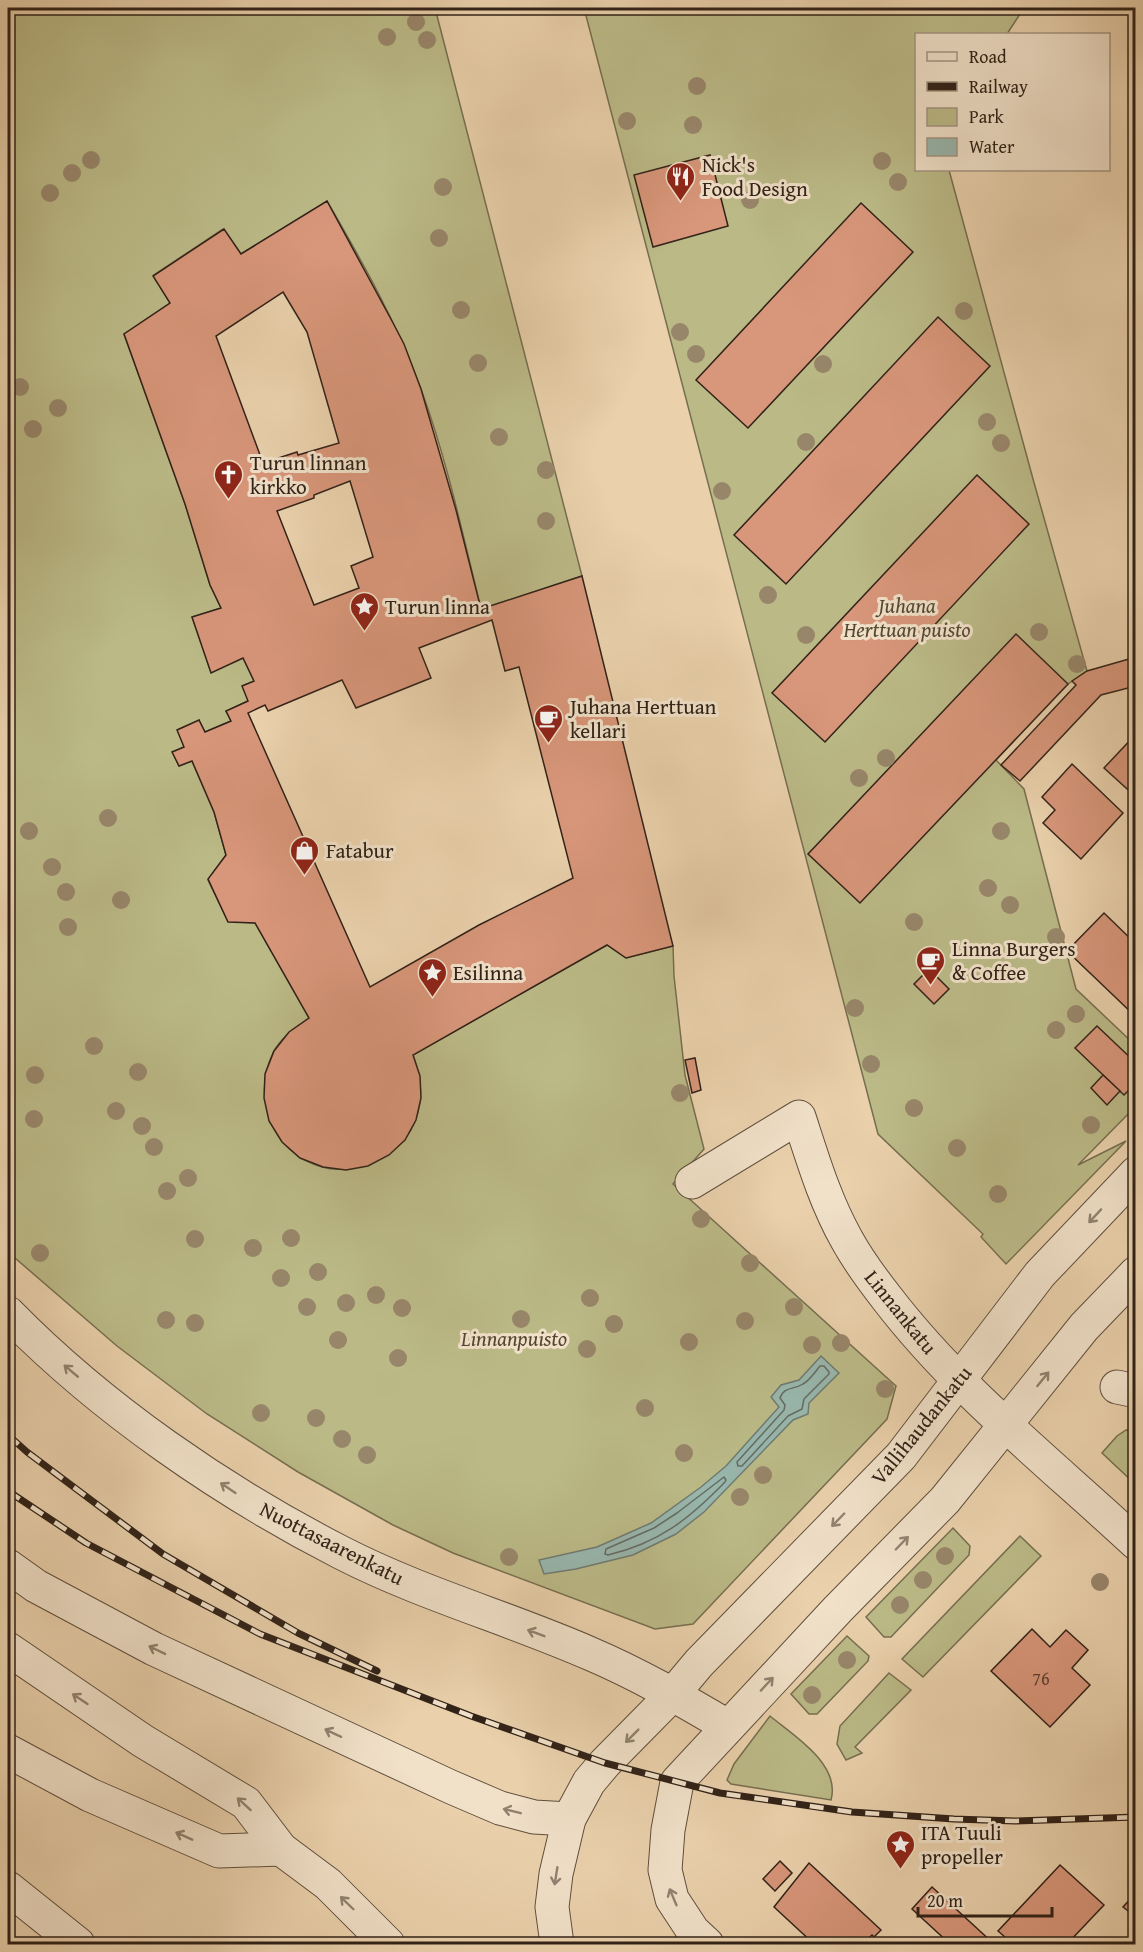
<svg xmlns="http://www.w3.org/2000/svg" width="1143" height="1952" font-family="'Gentium Book Plus',serif">
  <style>
    .green { fill: #bbba87; stroke: #766e50; stroke-width: 1.5 }
    .water { fill: #98b7ae; stroke: #6f7b72; stroke-width: 1.5 }
    .lines { fill: none; stroke-linecap: round; stroke-linejoin: round }
    .shore { stroke: #646c63; stroke-width: 1.5 }
    .building { fill: #d8967a; stroke: #312218; stroke-width: 1.5; fill-rule: evenodd }
    .minor-casing { stroke: #5f4e3d; stroke-width: 35 }
    .minor { stroke: #f1e1c9; stroke-width: 33 }
    .rail-casing { stroke: #312218; stroke-width: 7 }
    .rail { stroke: #f1e1c9; stroke-width: 4.5; stroke-dasharray: 14; stroke-linecap: butt }
    .tree { fill: #98866a }
    .oneway { stroke: #918270 }
    .labels { text-anchor: middle; dominant-baseline: central; stroke-width: 6; stroke-linejoin: round; paint-order: stroke }
    .number-label { font-size: 18px; fill: #5b3f30 }
    .poi-label { font-size: 21px; fill: #312218; stroke: #f1e1c9; text-anchor: start }
    .park-label { font-size: 21px; font-style: italic; fill: #544834; stroke: #f1e1c9 }
    .street-label { font-size: 21px; fill: #312218; stroke: #f1e1c9 }
  </style>
  <rect width="100%" height="100%" fill="#ead1ac"/>
  <filter id="stains"><feTurbulence type="fractalNoise" baseFrequency=".00333" numOctaves="4"/><feColorMatrix values="0 0 0 0 .2 0 0 0 0 .09 0 0 0 0 .02 0 0 0 .5 -.17"/></filter>
  <radialGradient id="worn" r=".72"><stop offset=".6" stop-color="#630" stop-opacity="0"/><stop offset="1" stop-color="#630" stop-opacity=".3"/></radialGradient>
  <!-- green -->
  <g class="green">
    <path d="M 8,8 L 435,8 L 582,576 L 481,609 C 463,535 447,460 421,389 C 397,323 362,261 327,201 L 241,254 L 223,229 L 154,275 L 170,303 L 124,334 L 185,504 L 210,585 L 221,608 L 192,617 L 211,672 L 243,658 L 254,681 L 248,701 L 226,711 L 231,721 L 205,732 L 199,720 L 184,747 L 173,753 L 179,766 L 192,761 L 214,812 L 226,855 L 208,880 L 228,921 L 255,923 L 309,1018 C 295,1028 280,1038 273,1053 C 251,1098 273,1154 322,1167 C 343,1173 352,1167 370,1158 C 381,1152 393,1148 403,1141 C 406,1138 408,1134 411,1130 C 425,1103 422,1082 413,1055 L 607,945 L 626,958 L 673,946 L 674,976 L 685,1075 L 704,1149 L 673,1184 L 896,1386 L 887,1419 L 693,1624 L 655,1629 L 453,1553 L 393,1525 L 298,1472 L 207,1414 L 117,1346 L 8,1252 Z"/>
    <path d="M 584,8 L 1024,8 L 1007,34 L 916,34 L 916,170 L 949,170 L 1033,479 L 1087,671 L 1068,684 L 996,760 L 1024,789 L 1076,989 L 1135,1045 L 1136,1106 L 1078,1165 L 1126,1141 L 1006,1264 L 981,1237 L 983,1234 L 878,1134 Z"/>
    <path d="M 1126,1430 L 1135,1431 L 1135,1484 L 1102,1453 L 1117,1436 Z"/>
    <path d="M 953,1528 L 970,1546 L 969,1555 L 891,1637 L 884,1637 L 866,1617 Z"/>
    <path d="M 1020,1536 L 1041,1556 L 923,1677 L 902,1659 Z"/>
    <path d="M 847,1636 L 869,1656 L 868,1661 L 817,1714 L 809,1714 L 791,1694 Z"/>
    <path d="M 889,1673 L 911,1690 L 855,1747 L 862,1753 L 846,1760 L 837,1744 L 840,1726 Z"/>
    <path d="M 770,1716 C 793,1735 841,1764 831,1800 L 731,1784 L 727,1780 L 734,1764 Z"/>
  </g>
  <!-- water -->
  <path class="water" d="M 821,1356 L 839,1373 L 809,1403 L 808,1414 L 793,1420 L 704,1512 L 676,1534 L 633,1555 L 576,1569 L 544,1574 L 539,1560 L 597,1547 L 651,1523 L 701,1487 L 726,1466 L 779,1407 L 771,1397 L 781,1385 L 799,1380 Z"/>
  <g class="lines">
    <!-- shore -->
    <g class="shore">
      <path d="M 820,1366 L 824,1366 L 829,1372 L 829,1374 L 804,1399 L 802,1409 L 788,1416 L 742,1466 L 738,1466 L 737,1462 L 784,1410 L 785,1405 L 780,1398 C 784,1386 794,1390 803,1384 C 810,1380 815,1372 820,1366 Z"/>
      <path d="M 724,1477 L 726,1480 L 725,1482 C 689,1519 659,1543 608,1555 L 605,1554 L 606,1549 L 654,1528 L 677,1513 Z"/>
    </g>
  </g>
  <!-- building -->
  <g class="building">
    <path d="M 710,155 L 728,226 L 653,247 L 634,175 Z"/>
    <path d="M 327,201 L 392,321 L 404,344 L 421,389 L 456,510 L 481,609 L 582,576 L 673,946 L 626,958 L 607,945 L 413,1055 L 420,1076 L 421,1098 L 416,1120 L 405,1140 L 389,1155 L 368,1166 L 346,1170 L 323,1167 L 300,1158 L 282,1142 L 269,1121 L 264,1098 L 265,1074 L 274,1051 L 289,1032 L 309,1018 L 255,923 L 228,922 L 208,879 L 226,855 L 214,812 L 192,761 L 179,766 L 172,752 L 184,747 L 177,730 L 199,720 L 205,732 L 231,721 L 226,711 L 248,701 L 242,686 L 254,681 L 243,658 L 211,673 L 192,617 L 221,608 L 210,585 L 185,504 L 124,334 L 170,303 L 153,276 L 224,229 L 241,254 ZM 283,292 L 307,332 L 339,443 L 298,455 L 297,452 L 263,463 L 216,336 ZM 350,481 L 373,557 L 351,566 L 359,588 L 314,605 L 277,511 L 314,498 L 314,495 ZM 492,620 L 505,671 L 519,667 L 573,878 L 479,925 L 370,987 L 248,713 L 265,705 L 268,711 L 342,680 L 356,708 L 431,678 L 419,648 Z"/>
    <path d="M 861,203 L 913,252 L 748,428 L 696,380 Z"/>
    <path d="M 938,317 L 990,366 L 786,584 L 734,535 Z"/>
    <path d="M 977,475 L 1029,524 L 825,742 L 772,693 Z"/>
    <path d="M 1016,634 L 1068,684 L 860,903 L 808,854 Z"/>
    <path d="M 1136,657 L 1136,686 L 1101,695 L 1020,781 L 1001,765 L 1076,685 L 1072,681 L 1087,671 Z"/>
    <path d="M 1136,734 L 1136,797 L 1104,768 Z"/>
    <path d="M 1072,764 L 1123,813 L 1081,859 L 1043,823 L 1055,810 L 1042,797 Z"/>
    <path d="M 1104,913 L 1136,944 L 1136,1017 L 1067,951 Z"/>
    <path d="M 929,969 L 949,989 L 934,1004 L 914,984 Z"/>
    <path d="M 1097,1026 L 1136,1063 L 1136,1083 L 1124,1095 L 1075,1048 Z"/>
    <path d="M 695,1058 L 701,1090 L 692,1093 L 685,1060 Z"/>
    <path d="M 1103,1075 L 1120,1091 L 1107,1105 L 1091,1088 Z"/>
    <path d="M 1032,1629 L 1050,1647 L 1066,1630 L 1088,1650 L 1072,1668 L 1090,1685 L 1050,1727 L 991,1671 Z"/>
    <path d="M 780,1861 L 792,1873 L 775,1891 L 763,1879 Z"/>
    <path d="M 809,1863 L 881,1930 L 874,1937 L 872,1935 L 862,1944 L 814,1944 L 774,1907 Z"/>
    <path d="M 1060,1865 L 1104,1905 L 1067,1944 L 1013,1944 L 998,1931 Z"/>
    <path d="M 932,1887 L 994,1944 L 950,1944 L 912,1909 Z"/>
    <path d="M 1136,1893 L 1136,1917 L 1123,1907 Z"/>
  </g>
  <g class="lines">
    <defs>
      <g id="minor">
        <path d="M 692,1182 L 799,1117 C 813,1160 825,1201 847,1240 C 858,1260 872,1279 886,1297 C 957,1390 1050,1463 1136,1543"/>
        <path d="M 8,1313 C 102,1409 223,1492 342,1553 C 422,1594 509,1618 591,1654 C 638,1674 683,1700 727,1726"/>
        <path d="M 1117,1387 L 1136,1391"/>
        <path d="M 8,1566 L 36,1586 L 154,1649 L 451,1787 L 500,1808 L 534,1817 L 569,1819"/>
        <path d="M 8,1649 L 143,1741 L 246,1803 L 281,1849 L 328,1884 L 388,1944"/>
        <path d="M 8,1751 L 90,1795 L 219,1851 L 281,1849"/>
        <path d="M 8,1888 L 78,1944"/>
        <path d="M 557,1944 L 552,1907 L 556,1874 L 569,1819 L 589,1782 L 605,1763 L 673,1694 L 699,1663 L 901,1456 L 1040,1274 L 1136,1173"/>
        <path d="M 707,1944 L 693,1931 L 672,1899 L 665,1870 L 668,1830 L 677,1782 L 838,1609 L 945,1500 L 1084,1327 L 1136,1273"/>
      </g>
    </defs>
    <!-- minor casing -->
    <use href="#minor" class="minor-casing"/>
    <!-- minor -->
    <use href="#minor" class="minor"/>
    <defs>
      <g id="rail">
        <path d="M 8,1435 L 27,1452 L 163,1554 L 298,1633 L 377,1671"/>
        <path d="M 8,1491 L 86,1543 L 260,1634 L 471,1716 L 605,1763 L 720,1793 L 852,1812 L 954,1819 L 1015,1821 L 1136,1817"/>
      </g>
    </defs>
    <!-- rail casing -->
    <use href="#rail" class="rail-casing"/>
    <!-- rail -->
    <use href="#rail" class="rail"/>
  </g>
  <!-- trees -->
  <g class="tree">
    <circle cx="416" cy="22" r="9"/>
    <circle cx="387" cy="37" r="9"/>
    <circle cx="427" cy="40" r="9"/>
    <circle cx="697" cy="86" r="9"/>
    <circle cx="627" cy="121" r="9"/>
    <circle cx="693" cy="125" r="9"/>
    <circle cx="91" cy="160" r="9"/>
    <circle cx="882" cy="161" r="9"/>
    <circle cx="72" cy="173" r="9"/>
    <circle cx="898" cy="182" r="9"/>
    <circle cx="443" cy="187" r="9"/>
    <circle cx="50" cy="193" r="9"/>
    <circle cx="750" cy="200" r="9"/>
    <circle cx="439" cy="238" r="9"/>
    <circle cx="461" cy="310" r="9"/>
    <circle cx="964" cy="311" r="9"/>
    <circle cx="680" cy="332" r="9"/>
    <circle cx="696" cy="354" r="9"/>
    <circle cx="478" cy="363" r="9"/>
    <circle cx="823" cy="364" r="9"/>
    <circle cx="20" cy="387" r="9"/>
    <circle cx="58" cy="408" r="9"/>
    <circle cx="987" cy="422" r="9"/>
    <circle cx="33" cy="429" r="9"/>
    <circle cx="499" cy="437" r="9"/>
    <circle cx="806" cy="442" r="9"/>
    <circle cx="1001" cy="443" r="9"/>
    <circle cx="546" cy="470" r="9"/>
    <circle cx="722" cy="491" r="9"/>
    <circle cx="546" cy="521" r="9"/>
    <circle cx="768" cy="595" r="9"/>
    <circle cx="1039" cy="632" r="9"/>
    <circle cx="806" cy="635" r="9"/>
    <circle cx="1077" cy="664" r="9"/>
    <circle cx="886" cy="758" r="9"/>
    <circle cx="859" cy="778" r="9"/>
    <circle cx="108" cy="818" r="9"/>
    <circle cx="29" cy="831" r="9"/>
    <circle cx="1001" cy="831" r="9"/>
    <circle cx="52" cy="867" r="9"/>
    <circle cx="988" cy="888" r="9"/>
    <circle cx="66" cy="892" r="9"/>
    <circle cx="121" cy="900" r="9"/>
    <circle cx="1010" cy="905" r="9"/>
    <circle cx="914" cy="922" r="9"/>
    <circle cx="68" cy="927" r="9"/>
    <circle cx="1056" cy="937" r="9"/>
    <circle cx="855" cy="1008" r="9"/>
    <circle cx="1076" cy="1014" r="9"/>
    <circle cx="1056" cy="1030" r="9"/>
    <circle cx="94" cy="1046" r="9"/>
    <circle cx="871" cy="1064" r="9"/>
    <circle cx="138" cy="1072" r="9"/>
    <circle cx="35" cy="1075" r="9"/>
    <circle cx="680" cy="1093" r="9"/>
    <circle cx="914" cy="1108" r="9"/>
    <circle cx="116" cy="1111" r="9"/>
    <circle cx="34" cy="1119" r="9"/>
    <circle cx="1091" cy="1125" r="9"/>
    <circle cx="142" cy="1126" r="9"/>
    <circle cx="154" cy="1147" r="9"/>
    <circle cx="957" cy="1148" r="9"/>
    <circle cx="188" cy="1178" r="9"/>
    <circle cx="167" cy="1191" r="9"/>
    <circle cx="998" cy="1194" r="9"/>
    <circle cx="701" cy="1219" r="9"/>
    <circle cx="291" cy="1238" r="9"/>
    <circle cx="195" cy="1239" r="9"/>
    <circle cx="253" cy="1248" r="9"/>
    <circle cx="40" cy="1253" r="9"/>
    <circle cx="750" cy="1263" r="9"/>
    <circle cx="318" cy="1272" r="9"/>
    <circle cx="281" cy="1278" r="9"/>
    <circle cx="376" cy="1295" r="9"/>
    <circle cx="590" cy="1298" r="9"/>
    <circle cx="346" cy="1303" r="9"/>
    <circle cx="307" cy="1307" r="9"/>
    <circle cx="794" cy="1307" r="9"/>
    <circle cx="402" cy="1308" r="9"/>
    <circle cx="521" cy="1319" r="9"/>
    <circle cx="166" cy="1320" r="9"/>
    <circle cx="745" cy="1321" r="9"/>
    <circle cx="195" cy="1323" r="9"/>
    <circle cx="614" cy="1324" r="9"/>
    <circle cx="338" cy="1340" r="9"/>
    <circle cx="689" cy="1342" r="9"/>
    <circle cx="841" cy="1343" r="9"/>
    <circle cx="812" cy="1345" r="9"/>
    <circle cx="587" cy="1349" r="9"/>
    <circle cx="398" cy="1358" r="9"/>
    <circle cx="885" cy="1389" r="9"/>
    <circle cx="645" cy="1408" r="9"/>
    <circle cx="261" cy="1413" r="9"/>
    <circle cx="316" cy="1418" r="9"/>
    <circle cx="342" cy="1439" r="9"/>
    <circle cx="684" cy="1453" r="9"/>
    <circle cx="367" cy="1455" r="9"/>
    <circle cx="763" cy="1475" r="9"/>
    <circle cx="740" cy="1497" r="9"/>
    <circle cx="945" cy="1556" r="9"/>
    <circle cx="509" cy="1557" r="9"/>
    <circle cx="923" cy="1580" r="9"/>
    <circle cx="1100" cy="1582" r="9"/>
    <circle cx="900" cy="1605" r="9"/>
    <circle cx="847" cy="1660" r="9"/>
    <circle cx="812" cy="1695" r="9"/>
  </g>
  <!-- one-way arrows -->
  <defs><path id="oneway-shaft" d="M-6 0H5M1.5-3L5.5 0L1.5 3" fill="none" stroke-width="1.6" stroke-linecap="round" stroke-linejoin="round" transform="scale(1.5)"/></defs>
  <g class="oneway">
    <use href="#oneway-shaft" transform="translate(1095 1216) rotate(133)"/>
    <use href="#oneway-shaft" transform="translate(71 1371) rotate(-140)"/>
    <use href="#oneway-shaft" transform="translate(1043 1379) rotate(-51)"/>
    <use href="#oneway-shaft" transform="translate(228 1488) rotate(-146)"/>
    <use href="#oneway-shaft" transform="translate(838 1520) rotate(134)"/>
    <use href="#oneway-shaft" transform="translate(902 1543) rotate(-46)"/>
    <use href="#oneway-shaft" transform="translate(536 1633) rotate(-159)"/>
    <use href="#oneway-shaft" transform="translate(157 1650) rotate(-154)"/>
    <use href="#oneway-shaft" transform="translate(767 1684) rotate(-47)"/>
    <use href="#oneway-shaft" transform="translate(80 1699) rotate(-146)"/>
    <use href="#oneway-shaft" transform="translate(333 1733) rotate(-155)"/>
    <use href="#oneway-shaft" transform="translate(632 1736) rotate(135)"/>
    <use href="#oneway-shaft" transform="translate(244 1804) rotate(-138)"/>
    <use href="#oneway-shaft" transform="translate(512 1811) rotate(-166)"/>
    <use href="#oneway-shaft" transform="translate(184 1836) rotate(-156)"/>
    <use href="#oneway-shaft" transform="translate(556 1876) rotate(99)"/>
    <use href="#oneway-shaft" transform="translate(673 1897) rotate(-113)"/>
    <use href="#oneway-shaft" transform="translate(347 1903) rotate(-136)"/>
  </g>
  <!-- icons -->
  <defs>
    <symbol id="restaurant-pin" viewBox="-11 -11 22 30"><path d="M0 17L-7.5 6A9.5 9.5 0 1 1 7.5 6Z" fill="#8f2418" stroke="#f1e1c9"/><path d="M-5-6h1v4h1v-4h1v4h1v-4h1v5L-1.5 .5V6h-2V.5L-5-1ZM5-6V6H3V1.5H1.5Q1.5-4 5-6Z" fill="#fff"/></symbol>
    <symbol id="church-pin" viewBox="-11 -11 22 30"><path d="M0 17L-7.5 6A9.5 9.5 0 1 1 7.5 6Z" fill="#8f2418" stroke="#f1e1c9"/><path d="M-1.2-6h2.4v3.5h3.3v2.4h-3.3V6h-2.4V-.1h-3.3v-2.4h3.3Z" fill="#fff"/></symbol>
    <symbol id="sight-pin" viewBox="-11 -11 22 30"><path d="M0 17L-7.5 6A9.5 9.5 0 1 1 7.5 6Z" fill="#8f2418" stroke="#f1e1c9"/><path d="M0-6L1.8-2.2L6-1.7L2.9 1.2L3.7 5.4L0 3.3L-3.7 5.4L-2.9 1.2L-6-1.7L-1.8-2.2Z" fill="#fff"/></symbol>
    <symbol id="cafe-pin" viewBox="-11 -11 22 30"><path d="M0 17L-7.5 6A9.5 9.5 0 1 1 7.5 6Z" fill="#8f2418" stroke="#f1e1c9"/><path d="M-5.5-4.5H6V0H3Q3 3.5 0 3.5H-2.5Q-5.5 3.5-5.5 0ZM3-3.2v2h1.7v-2ZM-6 4.5H4V6H-6Z" fill="#fff"/></symbol>
    <symbol id="shop-pin" viewBox="-11 -11 22 30"><path d="M0 17L-7.5 6A9.5 9.5 0 1 1 7.5 6Z" fill="#8f2418" stroke="#f1e1c9"/><path d="M-5-2.5h2.3a2.7 3.5 0 0 1 5.4 0H5L5.5 6h-11ZM-1.5-2.5h3a1.5 2.3 0 0 0-3 0Z" fill="#fff"/></symbol>
  </defs>
  <g fill-rule="evenodd">
    <use href="#restaurant-pin" x="664" y="160" width="33" height="45"/>
    <use href="#church-pin" x="212" y="458" width="33" height="45"/>
    <use href="#sight-pin" x="348" y="590" width="33" height="45"/>
    <use href="#cafe-pin" x="532" y="702" width="33" height="45"/>
    <use href="#shop-pin" x="288" y="834" width="33" height="45"/>
    <use href="#cafe-pin" x="914" y="944" width="33" height="45"/>
    <use href="#sight-pin" x="416" y="956" width="33" height="45"/>
    <use href="#sight-pin" x="884" y="1828" width="33" height="45"/>
  </g>
  <g class="labels">
    <!-- number labels -->
    <g class="number-label">
      <text x="1041" y="1678">76</text>
    </g>
    <!-- poi labels -->
    <g class="poi-label">
      <text x="702" y="164">Nick's<tspan x="702" dy="24">Food Design</tspan></text>
      <text x="250" y="462">Turun linnan<tspan x="250" dy="24">kirkko</tspan></text>
      <text x="385" y="606">Turun linna</text>
      <text x="570" y="706">Juhana Herttuan<tspan x="570" dy="24">kellari</tspan></text>
      <text x="326" y="850">Fatabur</text>
      <text x="952" y="948">Linna Burgers<tspan x="952" dy="24">&amp; Coffee</tspan></text>
      <text x="453" y="972">Esilinna</text>
      <text x="921" y="1832">ITA Tuuli<tspan x="921" dy="24">propeller</tspan></text>
    </g>
    <!-- park labels -->
    <g class="park-label">
      <text x="907" y="605">Juhana<tspan x="907" dy="24">Herttuan puisto</tspan></text>
      <text x="514" y="1338">Linnanpuisto</text>
    </g>
    <!-- street labels -->
    <g class="street-label">
      <text transform="translate(901 1312) rotate(51)">Linnankatu</text>
      <text transform="translate(921 1425) rotate(-51)">Vallihaudankatu</text>
      <text transform="translate(332 1543) rotate(27)">Nuottasaarenkatu</text>
    </g>
  </g>
  <!-- margin -->
  <rect width="1143" height="1952" fill="none" stroke="#ead1ac" stroke-width="30"/>
  <rect x="9" y="9" width="1125" height="1934" fill="none" stroke="#312218" stroke-width="3"/>
  <rect x="15" y="15" width="1113" height="1922" fill="none" stroke="#312218" stroke-width="1.5"/>
  <!-- legend -->
  <rect x="915" y="33" width="195" height="138" fill="#f1e1c9" stroke="#a49582" stroke-width="1.5"/>
  <rect x="927" y="52" width="30" height="9" fill="#f1e1c9" stroke="#a49582" stroke-width="1.5"/>
  <text x="969" y="63" font-size="18" fill="#312218">Road</text>
  <rect x="927" y="82" width="30" height="9" fill="#312218" stroke="#a49582" stroke-width="1.5"/>
  <text x="969" y="93" font-size="18" fill="#312218">Railway</text>
  <rect x="927" y="108" width="30" height="18" fill="#bbba87" stroke="#a49582" stroke-width="1.5"/>
  <text x="969" y="123" font-size="18" fill="#312218">Park</text>
  <rect x="927" y="138" width="30" height="18" fill="#98b7ae" stroke="#a49582" stroke-width="1.5"/>
  <text x="969" y="153" font-size="18" fill="#312218">Water</text>
  <!-- scale -->
  <path d="M918 1907v9h134v-9" fill="none" stroke="#312218" stroke-width="3"/>
  <text x="927" y="1907" font-size="18" fill="#312218" stroke="#f1e1c9" stroke-width="4.5" paint-order="stroke">20 m</text>
  <rect width="100%" height="100%" filter="url(#stains)"/>
  <rect width="100%" height="100%" fill="url(#worn)"/>
</svg>
